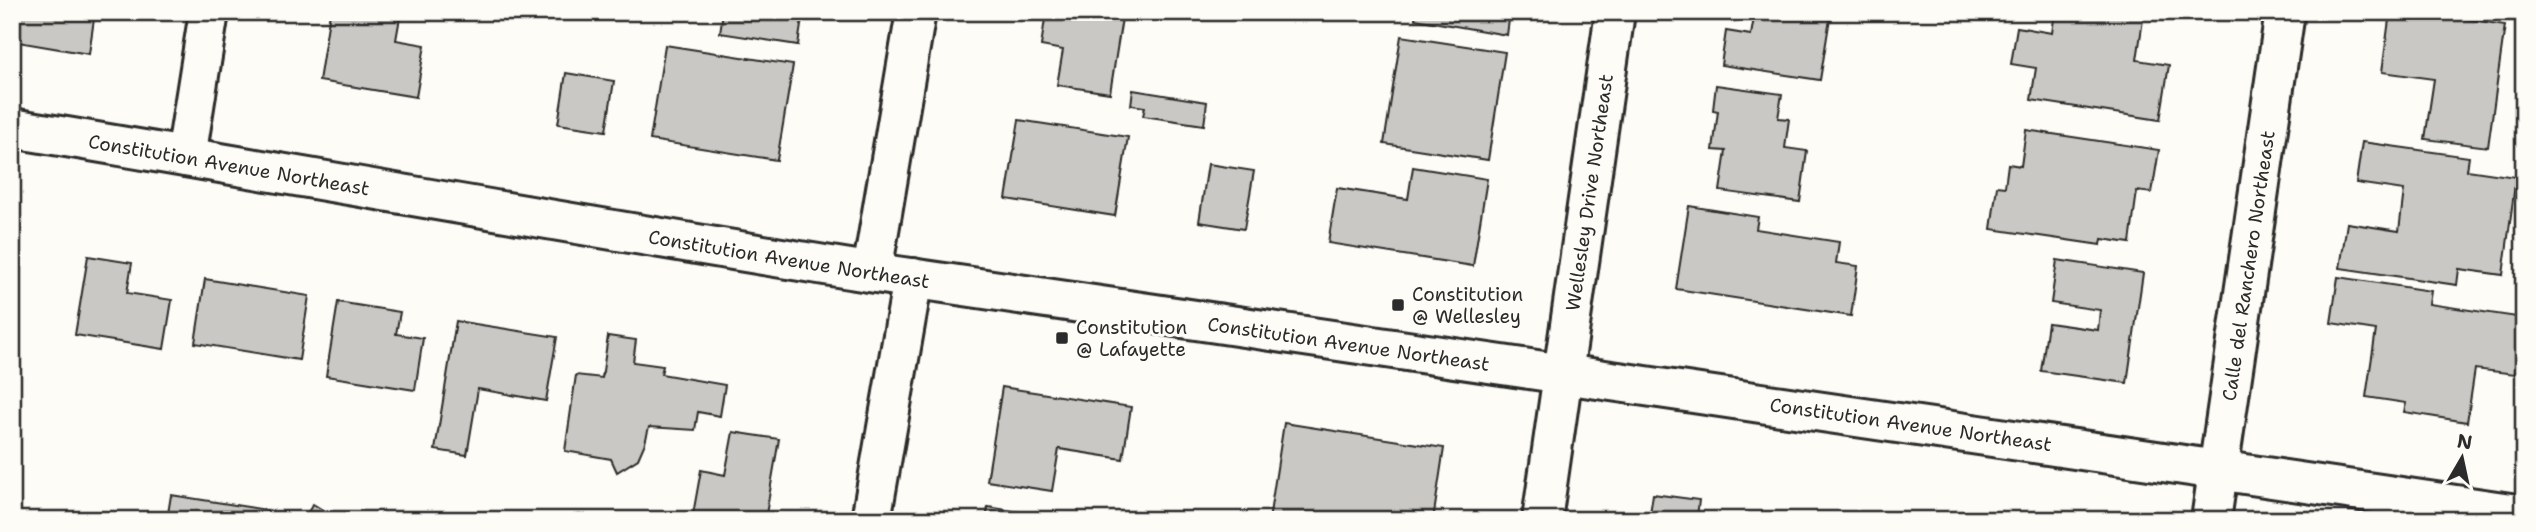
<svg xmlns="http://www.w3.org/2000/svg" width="2536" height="532" font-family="'Shantell Sans',sans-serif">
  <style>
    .building { fill: #c9c8c4; stroke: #2b2b2b; stroke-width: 2 }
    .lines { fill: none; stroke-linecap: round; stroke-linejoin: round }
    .street-casing { stroke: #2b2b2b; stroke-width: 44 }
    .secondary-casing { stroke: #2b2b2b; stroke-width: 44 }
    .street { stroke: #fdfcf7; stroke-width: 38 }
    .secondary { stroke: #fdfcf7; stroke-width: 38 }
    .poi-dot { fill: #2b2b2b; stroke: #fdfcf7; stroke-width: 2.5 }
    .labels { text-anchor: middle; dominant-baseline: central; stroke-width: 6; stroke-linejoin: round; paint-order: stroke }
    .street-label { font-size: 19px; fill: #2b2b2b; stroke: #fdfcf7 }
    .poi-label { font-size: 19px; fill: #2b2b2b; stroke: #fdfcf7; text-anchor: start }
  </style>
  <rect width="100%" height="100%" fill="#fdfcf7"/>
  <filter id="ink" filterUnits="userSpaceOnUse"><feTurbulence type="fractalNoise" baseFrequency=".0143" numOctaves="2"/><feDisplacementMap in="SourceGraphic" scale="14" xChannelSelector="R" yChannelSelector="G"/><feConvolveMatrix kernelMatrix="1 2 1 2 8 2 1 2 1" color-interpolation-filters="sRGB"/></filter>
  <g filter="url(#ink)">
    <!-- building -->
    <g class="building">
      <path d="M 12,12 L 95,12 L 89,54 L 12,41 Z"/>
      <path d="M 330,12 L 401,12 L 396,40 L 425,45 L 416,97 L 319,81 Z"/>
      <path d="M 723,12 L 803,12 L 798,45 L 720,33 Z"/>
      <path d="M 1046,12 L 1123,12 L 1110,93 L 1057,85 L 1063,50 L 1041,46 Z"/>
      <path d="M 1416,12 L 1510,12 L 1507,35 L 1415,19 Z"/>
      <path d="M 1755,12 L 1831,12 L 1820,80 L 1721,65 L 1726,31 L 1751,35 Z"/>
      <path d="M 2055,12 L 2144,13 L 2137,60 L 2169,65 L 2160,120 L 2031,100 L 2036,68 L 2011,64 L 2017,27 L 2052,33 Z"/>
      <path d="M 2390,12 L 2419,12 L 2505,25 L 2488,147 L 2425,139 L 2434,79 L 2382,72 Z"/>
      <path d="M 1401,36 L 1505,52 L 1488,160 L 1384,144 Z"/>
      <path d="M 665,45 L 793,65 L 777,160 L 650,140 Z"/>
      <path d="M 566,73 L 614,81 L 606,131 L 558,124 Z"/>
      <path d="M 1716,85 L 1782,94 L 1778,118 L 1789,119 L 1785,148 L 1807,151 L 1800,202 L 1720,191 L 1726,151 L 1713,150 L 1718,111 L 1713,110 Z"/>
      <path d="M 1133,90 L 1207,102 L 1204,125 L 1143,116 L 1145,107 L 1131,105 Z"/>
      <path d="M 1019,120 L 1128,137 L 1115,216 L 1006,199 Z"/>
      <path d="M 2026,130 L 2159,150 L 2152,193 L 2137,191 L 2130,243 L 2102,239 L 2101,245 L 1991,229 L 1997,186 L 2005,187 L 2008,164 L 2021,166 Z"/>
      <path d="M 2362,142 L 2469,157 L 2467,170 L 2516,177 L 2503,275 L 2459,269 L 2457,285 L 2340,268 L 2347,223 L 2399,231 L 2404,190 L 2356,183 Z"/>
      <path d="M 1208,164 L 1254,171 L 1244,229 L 1199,222 Z"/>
      <path d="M 1413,167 L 1487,179 L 1473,266 L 1328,243 L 1337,188 L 1408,199 Z"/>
      <path d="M 1689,206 L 1758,217 L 1756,229 L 1839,242 L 1836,263 L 1858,266 L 1851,316 L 1676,289 Z"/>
      <path d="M 88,256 L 132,263 L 127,293 L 172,300 L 164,349 L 75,335 Z"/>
      <path d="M 2057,260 L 2143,273 L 2127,383 L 2041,371 L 2048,323 L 2098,330 L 2100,310 L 2051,303 Z"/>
      <path d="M 2338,277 L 2431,291 L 2429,304 L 2524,318 L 2515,374 L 2475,369 L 2467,422 L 2404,412 L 2406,403 L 2366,397 L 2376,330 L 2331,323 Z"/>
      <path d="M 205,279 L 309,296 L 299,360 L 195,343 Z"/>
      <path d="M 338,302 L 400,312 L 396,334 L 423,338 L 415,390 L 326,376 Z"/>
      <path d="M 456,321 L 557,337 L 546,401 L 478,389 L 467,455 L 435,450 Z"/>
      <path d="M 608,336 L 636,340 L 633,362 L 663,366 L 661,374 L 725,385 L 720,416 L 698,412 L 695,430 L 649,427 L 645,443 L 638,459 L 617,472 L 611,459 L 565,451 L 576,375 L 602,378 Z"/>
      <path d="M 1002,387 L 1131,407 L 1123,459 L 1059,449 L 1052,491 L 987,481 Z"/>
      <path d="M 1284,423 L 1444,448 L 1433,520 L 1269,520 Z"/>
      <path d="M 733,432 L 779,439 L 765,520 L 692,520 L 701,470 L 725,475 Z"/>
      <path d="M 1653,494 L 1699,500 L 1697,517 L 1715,520 L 1649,520 Z"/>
      <path d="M 171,495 L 267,510 L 265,520 L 167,520 Z"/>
      <path d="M 313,504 L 339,520 L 303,520 Z"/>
      <path d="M 988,507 L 1071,520 L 986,520 Z"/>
      <path d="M 47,516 L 73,520 L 46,520 Z"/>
    </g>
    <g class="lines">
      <defs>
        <g id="street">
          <path d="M 186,157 L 209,12"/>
          <path d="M 872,272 L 916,12"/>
          <path d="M 871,520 L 913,278"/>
          <path id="s1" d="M 1542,520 L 1615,12"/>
          <path id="s2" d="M 2211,520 L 2285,12"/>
        </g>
        <g id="secondary">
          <path id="s3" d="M 12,128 C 298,175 583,227 869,272 C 1420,358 1973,429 2524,515"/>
        </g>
      </defs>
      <!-- street casing -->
      <use href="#street" class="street-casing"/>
      <!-- secondary casing -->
      <use href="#secondary" class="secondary-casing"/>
      <!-- street -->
      <use href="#street" class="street"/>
      <!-- secondary -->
      <use href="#secondary" class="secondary"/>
    </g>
  </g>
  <!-- markers -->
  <g class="poi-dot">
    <rect x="1391" y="298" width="14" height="14" rx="3.5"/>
    <rect x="1055" y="331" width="14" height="14" rx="3.5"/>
  </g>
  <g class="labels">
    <!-- street labels -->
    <g class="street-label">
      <text stroke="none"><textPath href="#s3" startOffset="220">Constitution Avenue Northeast</textPath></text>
      <text stroke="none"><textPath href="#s1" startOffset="331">Wellesley Drive Northeast</textPath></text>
      <text stroke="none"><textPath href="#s3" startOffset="788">Constitution Avenue Northeast</textPath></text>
      <text stroke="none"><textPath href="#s2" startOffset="257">Calle del Ranchero Northeast</textPath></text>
      <text stroke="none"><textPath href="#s3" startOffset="1354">Constitution Avenue Northeast</textPath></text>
      <text stroke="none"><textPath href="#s3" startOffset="1922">Constitution Avenue Northeast</textPath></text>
    </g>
    <!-- poi labels -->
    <g class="poi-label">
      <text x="1412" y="294">Constitution<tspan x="1412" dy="22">@ Wellesley</tspan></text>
      <text x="1076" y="327">Constitution<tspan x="1076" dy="22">@ Lafayette</tspan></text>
    </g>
  </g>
  <!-- margin -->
  <rect width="2536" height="532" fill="none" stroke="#fdfcf7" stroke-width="42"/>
  <rect x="21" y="21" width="2494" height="490" fill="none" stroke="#2b2b2b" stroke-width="2.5" filter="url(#ink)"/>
  <!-- north arrow -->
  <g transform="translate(2462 458) rotate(9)" stroke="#fdfcf7" stroke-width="5" paint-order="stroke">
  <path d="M0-5L12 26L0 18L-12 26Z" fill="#2b2b2b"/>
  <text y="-10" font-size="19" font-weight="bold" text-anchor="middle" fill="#2b2b2b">N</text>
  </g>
</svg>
